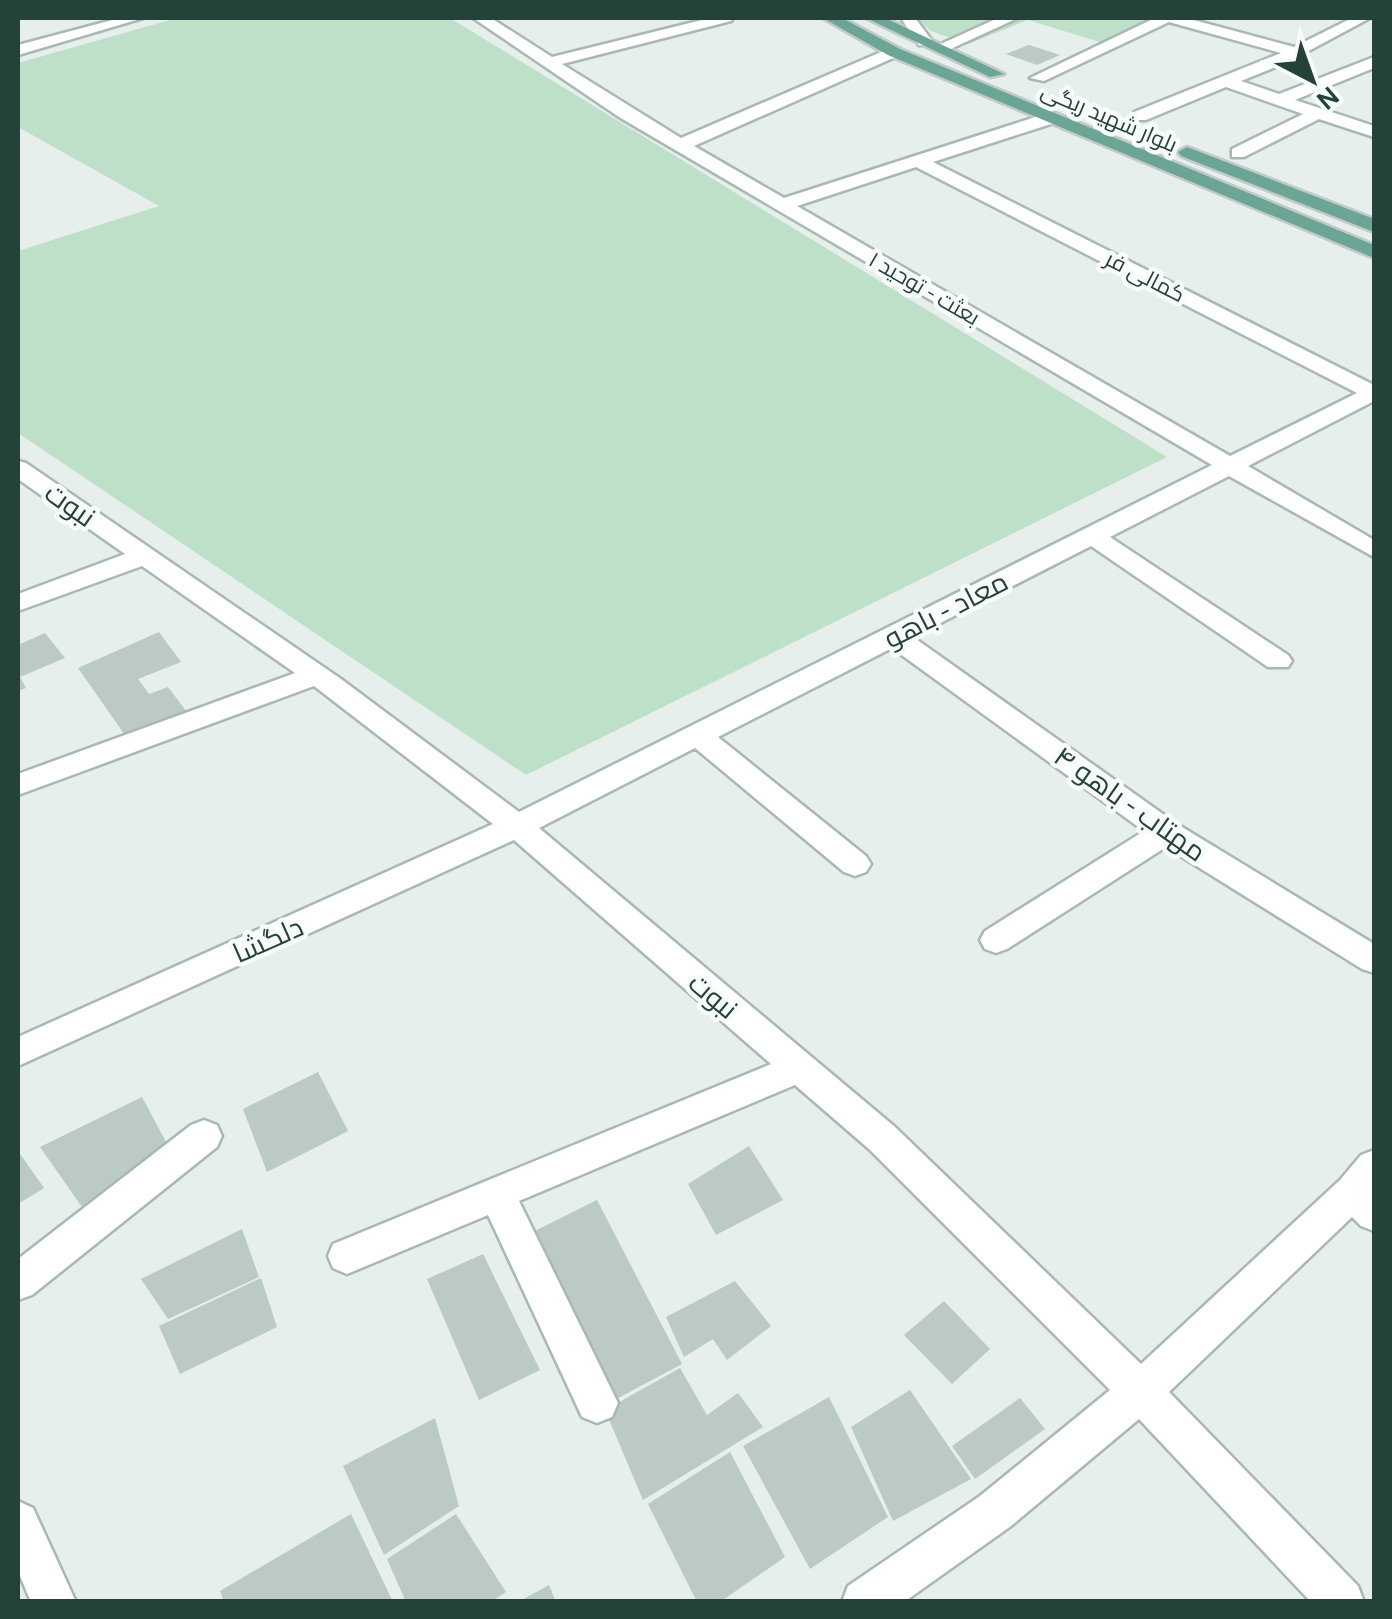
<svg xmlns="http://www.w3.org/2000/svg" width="1392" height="1619" font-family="Karla,Cairo,sans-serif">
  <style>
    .green { fill: #bfe0c8 }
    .building { fill: #bbcac4 }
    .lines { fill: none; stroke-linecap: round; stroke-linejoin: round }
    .minor-casing { stroke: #a8b8b2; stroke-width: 5 }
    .major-casing { stroke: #c2cac8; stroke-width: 5 }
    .minor { fill: #fff; fill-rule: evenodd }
    .major { fill: #6aa596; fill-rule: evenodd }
    .labels { text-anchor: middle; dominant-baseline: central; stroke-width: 9; stroke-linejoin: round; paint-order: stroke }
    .far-street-label { font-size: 22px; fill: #24423a; stroke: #f7fbf9 }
    .street-label { font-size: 28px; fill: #24423a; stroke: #f7fbf9 }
  </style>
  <rect width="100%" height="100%" fill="#e6efeb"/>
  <!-- green -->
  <g class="green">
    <path d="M 177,18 L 450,18 L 1167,457 L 526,775 L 18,433 L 18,251 L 159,206 L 18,127 L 18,63 Z"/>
    <path d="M 916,18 L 1148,18 L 1155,19 L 1103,43 L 1028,20 L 968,44 L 931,31 Z"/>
  </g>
  <!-- building -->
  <g class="building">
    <path d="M 1029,45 L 1060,55 L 1037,65 L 1006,54 Z"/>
    <path d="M 159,632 L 181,662 L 138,679 L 149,694 L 168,687 L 186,711 L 127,738 L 78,668 Z"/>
    <path d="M 45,633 L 65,658 L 20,677 L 26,688 L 18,691 L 18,645 Z"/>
    <path d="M 318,1072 L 348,1131 L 267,1172 L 243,1109 Z"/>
    <path d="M 142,1097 L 172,1153 L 82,1207 L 40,1147 Z"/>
    <path d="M 749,1146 L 783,1200 L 716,1235 L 688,1184 Z"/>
    <path d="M 18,1151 L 44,1188 L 18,1204 Z"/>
    <path d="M 597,1200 L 682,1364 L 609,1403 L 523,1237 Z"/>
    <path d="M 242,1229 L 259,1277 L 168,1319 L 141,1279 Z"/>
    <path d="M 483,1254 L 540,1370 L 479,1400 L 427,1279 Z"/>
    <path d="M 261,1278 L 277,1327 L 180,1374 L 159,1326 Z"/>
    <path d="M 735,1281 L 771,1326 L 727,1360 L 713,1339 L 684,1357 L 666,1317 Z"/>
    <path d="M 944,1301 L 990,1349 L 952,1384 L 904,1335 Z"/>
    <path d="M 680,1368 L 707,1415 L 738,1393 L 763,1427 L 643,1500 L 605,1410 Z"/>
    <path d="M 910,1390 L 971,1479 L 893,1521 L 851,1427 Z"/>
    <path d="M 829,1397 L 888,1517 L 810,1569 L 743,1446 Z"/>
    <path d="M 1020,1398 L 1045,1429 L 975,1479 L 952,1446 Z"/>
    <path d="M 435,1418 L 459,1506 L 384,1555 L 343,1466 Z"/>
    <path d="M 730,1452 L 785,1557 L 720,1602 L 697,1602 L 648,1504 Z"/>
    <path d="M 351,1514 L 393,1602 L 224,1602 L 220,1591 Z"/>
    <path d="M 456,1514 L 506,1592 L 491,1602 L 406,1602 L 387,1559 Z"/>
    <path d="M 549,1585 L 556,1602 L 518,1602 Z"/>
  </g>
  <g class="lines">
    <defs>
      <g id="minor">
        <path d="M 120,18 L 143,18 L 18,55 L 18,45 Z"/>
        <path d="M 473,18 L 491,18 L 552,57 L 710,18 L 733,18 L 731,21 L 562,64 L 681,138 L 888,49 L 900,49 L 900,55 L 694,146 L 784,198 L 1045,114 L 1057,114 L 1057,122 L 933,162 L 1374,385 L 1374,401 L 1248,466 L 1374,540 L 1374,557 L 1229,476 L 1110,537 L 1288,655 L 1292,661 L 1288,667 L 1268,667 L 1091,546 L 913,637 L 1177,824 L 1374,944 L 1374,973 L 1362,969 L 1166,847 L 1007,949 L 996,953 L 985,949 L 980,940 L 985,931 L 1144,831 L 892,648 L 718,737 L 866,856 L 871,864 L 866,872 L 855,876 L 844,872 L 695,748 L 539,828 L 895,1127 L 1141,1364 L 1340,1180 L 1361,1155 L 1374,1150 L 1374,1231 L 1361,1226 L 1352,1217 L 1169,1392 L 1358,1586 L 1364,1602 L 1311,1602 L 1139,1419 L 1011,1526 L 904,1602 L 842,1602 L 848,1586 L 980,1496 L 1110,1390 L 869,1149 L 795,1085 L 519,1201 L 618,1403 L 612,1417 L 597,1423 L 582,1417 L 488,1215 L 347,1274 L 333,1268 L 328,1256 L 333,1244 L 771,1064 L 514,840 L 18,1066 L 18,1037 L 493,824 L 314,686 L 18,795 L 18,774 L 295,673 L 142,566 L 18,611 L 18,594 L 125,554 L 18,479 L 18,461 L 26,463 L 341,679 L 519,812 L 1212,465 L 619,117 ZM 916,167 L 1357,393 L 1230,456 L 797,206 Z"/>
        <path d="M 901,18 L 915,18 L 933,42 L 931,45 L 919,45 Z"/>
        <path d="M 998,18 L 1018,18 L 946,51 L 932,48 Z"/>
        <path d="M 1155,18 L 1186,18 L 1294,47 L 1352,18 L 1370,18 L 1288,62 L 1241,81 L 1279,94 L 1374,57 L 1374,68 L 1295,100 L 1374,126 L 1374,137 L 1319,119 L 1244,157 L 1232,157 L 1232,149 L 1303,114 L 1226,87 L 1146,120 L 1134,120 L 1134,112 L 1281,53 L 1169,22 L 1044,81 L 1030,78 Z"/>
        <path d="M 204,1120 L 217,1125 L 222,1136 L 217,1147 L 32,1295 L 18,1300 L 18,1259 L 191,1125 Z"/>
        <path d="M 18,1501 L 33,1508 L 76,1602 L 31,1602 L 18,1571 Z"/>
      </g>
      <g id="major">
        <path d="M 823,18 L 842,18 L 900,49 L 1374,245 L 1374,258 L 888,55 Z"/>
        <path d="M 866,18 L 885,18 L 1004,74 L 990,77 Z"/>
        <path d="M 1187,147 L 1374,219 L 1374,232 L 1181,156 L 1178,152 Z"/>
      </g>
    </defs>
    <!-- minor casing -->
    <use href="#minor" class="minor-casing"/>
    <!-- major casing -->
    <use href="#major" class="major-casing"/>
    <!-- minor -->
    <use href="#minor" class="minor"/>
    <!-- major -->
    <use href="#major" class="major"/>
  </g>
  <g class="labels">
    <!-- far-street labels -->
    <g class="far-street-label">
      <text transform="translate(1109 118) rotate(23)">بلوار شهید ریگی</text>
      <text transform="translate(1145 277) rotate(27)">کمالی فر</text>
      <text transform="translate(924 289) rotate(30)">بعثت - توحید ۱</text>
    </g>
    <!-- street labels -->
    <g class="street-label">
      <text transform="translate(70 505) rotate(35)">نبوت</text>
      <text transform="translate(946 610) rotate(-27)">معاد - باهو</text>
      <text transform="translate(1130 804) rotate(35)">مهتاب - باهو ۴</text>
      <text transform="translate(268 940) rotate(-24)">دلگشا</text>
      <text transform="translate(713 996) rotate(40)">نبوت</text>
    </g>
  </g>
  <!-- border -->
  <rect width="1392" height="1619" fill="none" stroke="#24423a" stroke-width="40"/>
  <!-- north arrow -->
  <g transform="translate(1312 80) rotate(139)" stroke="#f7fbf9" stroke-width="8" paint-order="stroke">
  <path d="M0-8L18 38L0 25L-18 38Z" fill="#24423a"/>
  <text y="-15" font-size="28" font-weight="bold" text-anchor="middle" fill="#24423a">N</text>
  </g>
</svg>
